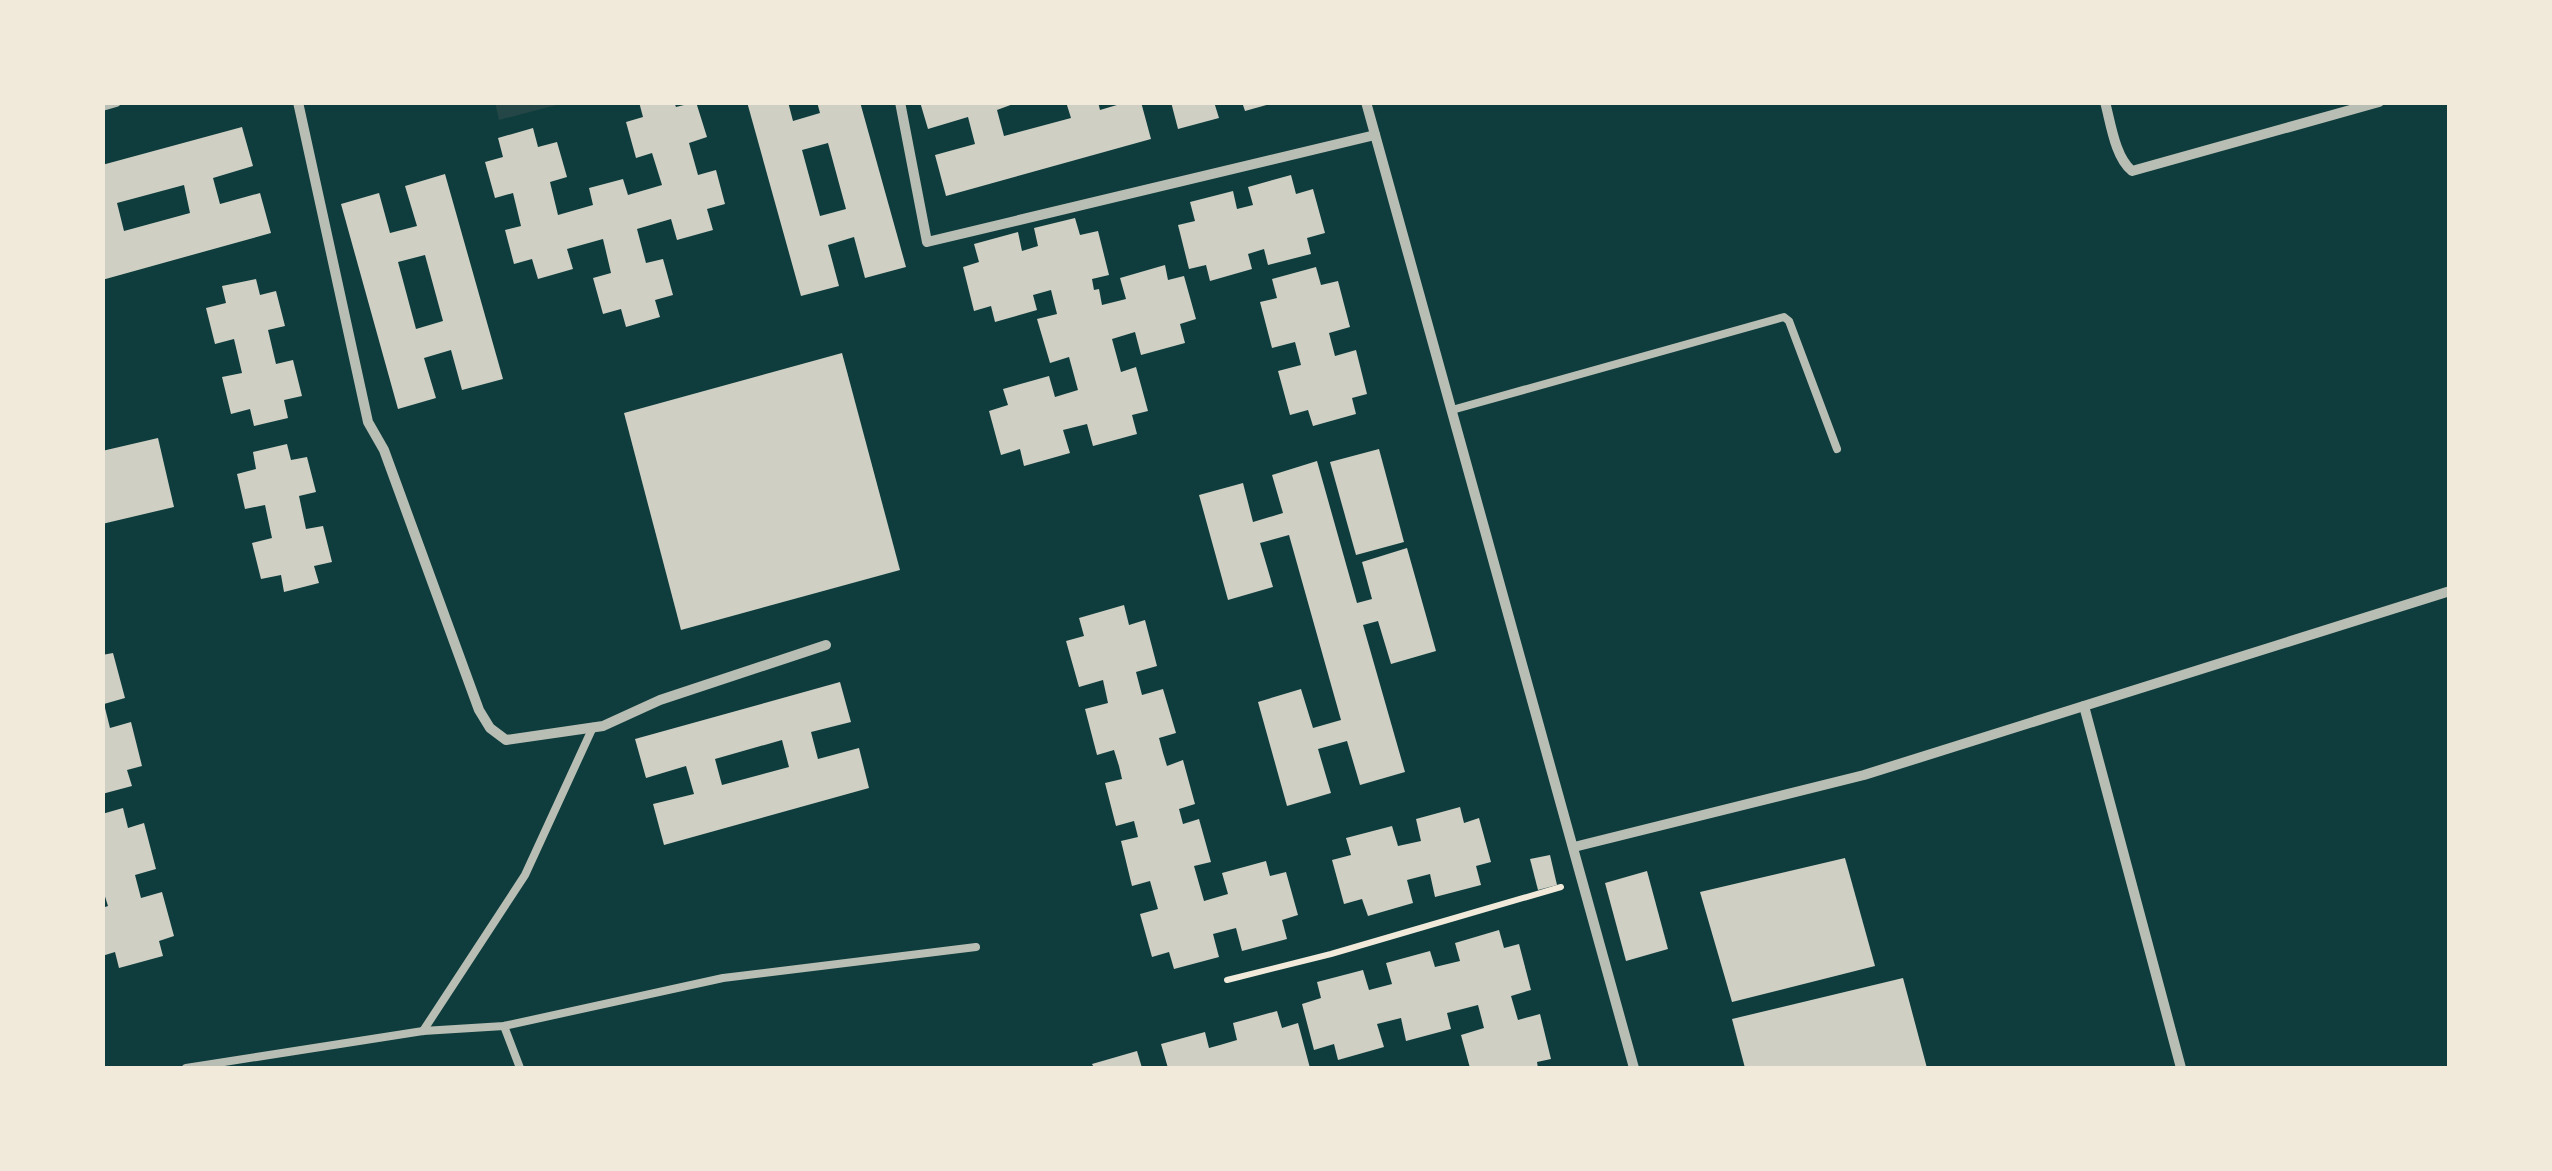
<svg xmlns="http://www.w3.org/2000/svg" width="2552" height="1171" font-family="'Titillium Web',sans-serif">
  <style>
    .green { fill: #244646 }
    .building { fill: #cfcfc3; fill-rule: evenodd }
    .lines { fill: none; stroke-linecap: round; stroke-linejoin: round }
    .path { stroke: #f1e9da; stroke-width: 6 }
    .service { stroke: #b8beb3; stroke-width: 8 }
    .minor { stroke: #b8beb3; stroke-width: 10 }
  </style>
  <rect width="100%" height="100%" fill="#0f3d3e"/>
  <!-- green -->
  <path class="green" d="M 495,102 L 564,102 L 564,103 L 499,120 Z"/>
  <!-- building -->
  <g class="building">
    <path d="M 639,102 L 674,102 L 676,107 L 696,102 L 707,137 L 689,143 L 698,175 L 716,170 L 725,204 L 707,209 L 713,230 L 677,240 L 671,219 L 637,229 L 646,263 L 663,259 L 673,295 L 655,300 L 660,317 L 626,327 L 621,309 L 603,314 L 593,278 L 611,273 L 603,239 L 567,249 L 573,269 L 538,279 L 532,259 L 514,264 L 505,230 L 521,226 L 513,193 L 495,198 L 485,162 L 503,157 L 498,138 L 533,128 L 538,147 L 557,142 L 567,177 L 550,182 L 558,215 L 593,205 L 589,188 L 623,179 L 628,195 L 662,185 L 652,153 L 636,158 L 626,122 L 643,117 Z"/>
    <path d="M 747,102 L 788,102 L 793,121 L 820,113 L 817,102 L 860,102 L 906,267 L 865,278 L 854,237 L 828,245 L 839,286 L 801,296 ZM 828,143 L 846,209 L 820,216 L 802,150 Z"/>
    <path d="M 920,102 L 1019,102 L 997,110 L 1004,136 L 1071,118 L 1066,102 L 1098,102 L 1100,110 L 1127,102 L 1141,102 L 1151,139 L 946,196 L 935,155 L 975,144 L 968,117 L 928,129 Z"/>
    <path d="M 1171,102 L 1214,102 L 1219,118 L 1178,129 Z"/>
    <path d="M 1242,102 L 1270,102 L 1270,104 L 1245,111 Z"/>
    <path d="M 242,127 L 253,166 L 213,178 L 220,204 L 260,193 L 271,233 L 102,280 L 102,165 ZM 184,185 L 190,213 L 124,231 L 117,203 Z"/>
    <path d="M 445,174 L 503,379 L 462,390 L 451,350 L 424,358 L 436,398 L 398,409 L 341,204 L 379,193 L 390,233 L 417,226 L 405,186 ZM 425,255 L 443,321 L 416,329 L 398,262 Z"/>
    <path d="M 1291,175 L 1296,194 L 1313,189 L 1325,233 L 1307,238 L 1311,254 L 1268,265 L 1264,249 L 1248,254 L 1252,269 L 1210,281 L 1206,265 L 1189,269 L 1178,225 L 1195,221 L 1190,202 L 1233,191 L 1237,209 L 1253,205 L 1248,187 Z"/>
    <path d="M 1075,218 L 1080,235 L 1098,231 L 1109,275 L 1092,279 L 1094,290 L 1099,289 L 1102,305 L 1126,299 L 1120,278 L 1165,265 L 1168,280 L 1184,276 L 1196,319 L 1180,324 L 1185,343 L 1141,355 L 1135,332 L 1112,339 L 1121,372 L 1136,367 L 1148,411 L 1132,415 L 1137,434 L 1093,446 L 1087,424 L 1063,430 L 1070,453 L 1024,466 L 1020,449 L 1001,455 L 989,411 L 1008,405 L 1003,389 L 1049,376 L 1055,397 L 1078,390 L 1069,357 L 1050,363 L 1037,319 L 1057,314 L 1051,290 L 1033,295 L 1037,310 L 995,322 L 991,306 L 974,311 L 963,267 L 979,262 L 974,244 L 1018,232 L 1022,251 L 1038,246 L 1034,228 Z"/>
    <path d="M 1316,267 L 1321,285 L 1338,281 L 1350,327 L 1329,333 L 1335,356 L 1356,350 L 1367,394 L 1352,398 L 1356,414 L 1313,426 L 1308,410 L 1290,415 L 1278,371 L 1301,365 L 1295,342 L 1272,348 L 1260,302 L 1277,298 L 1272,279 Z"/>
    <path d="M 256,279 L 260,295 L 276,291 L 285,326 L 268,330 L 276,364 L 293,360 L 302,396 L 284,400 L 288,418 L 254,426 L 250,409 L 231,414 L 222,377 L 242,373 L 234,339 L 215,344 L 206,308 L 226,303 L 222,286 Z"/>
    <path d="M 842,353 L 900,570 L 681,630 L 624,413 Z"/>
    <path d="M 158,438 L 174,507 L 102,524 L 102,451 Z"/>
    <path d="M 287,444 L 291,460 L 307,457 L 316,492 L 299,496 L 306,529 L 323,526 L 332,562 L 314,566 L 319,583 L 284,592 L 281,575 L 261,579 L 252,543 L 272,538 L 265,505 L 245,509 L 237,474 L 256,469 L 253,452 Z"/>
    <path d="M 1379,449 L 1404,542 L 1356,555 L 1330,462 Z"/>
    <path d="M 1317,461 L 1357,603 L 1372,599 L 1362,562 L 1407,548 L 1436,651 L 1391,664 L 1378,621 L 1363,625 L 1405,772 L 1360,785 L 1347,741 L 1318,749 L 1331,793 L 1287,806 L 1258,702 L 1301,689 L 1313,728 L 1341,720 L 1330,681 L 1289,535 L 1260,543 L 1273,587 L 1228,600 L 1199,495 L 1243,483 L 1253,522 L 1283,513 L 1272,475 Z"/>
    <path d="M 1124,605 L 1129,625 L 1145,620 L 1157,666 L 1136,672 L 1142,695 L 1163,689 L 1176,733 L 1159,738 L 1163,753 L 1167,766 L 1183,760 L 1195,804 L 1179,809 L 1183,824 L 1199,819 L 1211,862 L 1194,866 L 1204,901 L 1228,894 L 1222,873 L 1266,861 L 1270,876 L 1286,872 L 1298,915 L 1282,920 L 1287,939 L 1242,951 L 1236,928 L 1213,934 L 1219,957 L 1174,969 L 1169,952 L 1152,957 L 1140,914 L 1158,909 L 1150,881 L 1132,886 L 1121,841 L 1138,837 L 1134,821 L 1116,826 L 1105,783 L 1122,779 L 1119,766 L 1114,750 L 1097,755 L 1085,709 L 1108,703 L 1103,680 L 1079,687 L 1066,641 L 1084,636 L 1079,618 Z"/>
    <path d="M 113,653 L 125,698 L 104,704 L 110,728 L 131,722 L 142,766 L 127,770 L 132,786 L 102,794 L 102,655 Z"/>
    <path d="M 840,682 L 851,722 L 811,732 L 818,759 L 859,748 L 869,788 L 664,845 L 653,804 L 694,794 L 686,766 L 646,778 L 635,739 ZM 782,740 L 789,767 L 722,785 L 715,759 Z"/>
    <path d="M 1460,807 L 1464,823 L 1479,818 L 1491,862 L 1476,866 L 1481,885 L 1435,897 L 1430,874 L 1407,880 L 1413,903 L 1368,916 L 1362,899 L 1344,904 L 1332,860 L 1351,855 L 1346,838 L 1392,826 L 1398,846 L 1421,841 L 1416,819 Z"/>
    <path d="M 123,808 L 128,828 L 144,823 L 156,869 L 135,875 L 141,898 L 162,892 L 174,936 L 159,941 L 163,956 L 119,968 L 115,952 L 102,956 L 102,908 L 108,906 L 102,887 L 102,814 Z"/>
    <path d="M 1550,855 L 1557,885 L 1538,890 L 1530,859 Z"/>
    <path d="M 1845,858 L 1875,966 L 1732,1002 L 1700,892 Z"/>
    <path d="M 1647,871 L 1668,949 L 1626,961 L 1605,883 Z"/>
    <path d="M 1499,930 L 1504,948 L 1519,944 L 1531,990 L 1511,996 L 1518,1020 L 1540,1014 L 1551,1059 L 1537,1062 L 1538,1068 L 1470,1068 L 1461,1035 L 1484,1028 L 1478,1005 L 1447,1013 L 1451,1029 L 1406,1041 L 1401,1018 L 1377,1024 L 1384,1047 L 1338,1060 L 1334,1044 L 1314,1050 L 1302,1004 L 1321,998 L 1317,982 L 1363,970 L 1369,990 L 1392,984 L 1386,963 L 1430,951 L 1435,967 L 1460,961 L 1455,943 Z"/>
    <path d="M 1903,978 L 1927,1068 L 1745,1068 L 1732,1019 Z"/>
    <path d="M 1277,1011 L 1282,1028 L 1298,1023 L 1310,1068 L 1168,1068 L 1161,1044 L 1205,1032 L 1209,1048 L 1220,1045 L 1237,1040 L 1233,1023 Z"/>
    <path d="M 1137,1051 L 1142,1068 L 1094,1068 L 1092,1064 Z"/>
  </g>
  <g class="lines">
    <!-- path -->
    <path class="path" d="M 1227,980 L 1331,954 L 1561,887"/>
    <!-- service -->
    <g class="service">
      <path d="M 1452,410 L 1784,317 L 1789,321 L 1837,449"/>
      <path d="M 504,1026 L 520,1068"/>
      <path d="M 423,1031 L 525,875 L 593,727"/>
      <path d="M 186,1068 L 423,1031 L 504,1026 L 723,978 L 976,947"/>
    </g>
    <!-- minor -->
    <g class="minor">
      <path d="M 298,102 L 368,422 L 384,450 L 479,710 L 490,728 L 506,740 L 603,726 L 660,700 L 826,645"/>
      <path d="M 900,102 L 927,242 L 1375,135"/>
      <path d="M 1366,102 L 1634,1068"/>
      <path d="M 2105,102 C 2111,124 2115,157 2132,171 L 2379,102"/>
      <path d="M 102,106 L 116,102"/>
      <path d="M 2084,706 L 2181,1068"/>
      <path d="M 1574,847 L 1864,775 L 2450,591"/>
    </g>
  </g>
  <!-- border -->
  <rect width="2552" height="1171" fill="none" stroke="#f1e9da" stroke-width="210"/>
</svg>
